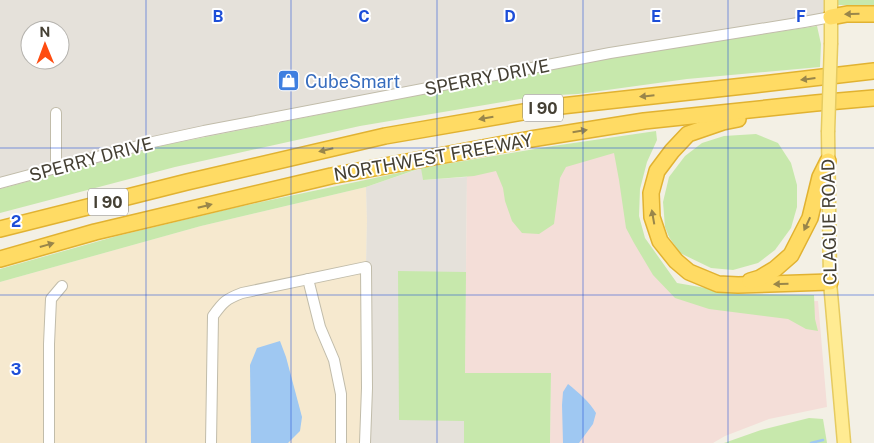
<svg xmlns="http://www.w3.org/2000/svg" width="874" height="443" font-family="'Public Sans',sans-serif">
  <style>
    .commercial { fill: #f6e9cf }
    .industrial { fill: #e5e1da; fill-rule: evenodd }
    .medical { fill: #f4ded8 }
    .green { fill: #c7e8ac }
    .water { fill: #9fc8f2 }
    .lines { fill: none; stroke-linecap: round; stroke-linejoin: round }
    .stream { stroke: #9fc8f2; stroke-width: 2.5 }
    .minor-casing { stroke: #c1bcaa; stroke-width: 12 }
    .major-casing { stroke: #e6cb60; stroke-width: 15 }
    .highway-casing { stroke: #e1b231; stroke-width: 18 }
    .minor { stroke: #fff; stroke-width: 10 }
    .major { stroke: #ffeb92; stroke-width: 12 }
    .highway { stroke: #ffdb64; stroke-width: 15 }
    .major-bridge-casing { stroke: #e6cb60; stroke-width: 15; stroke-linecap: butt }
    .major-bridge { stroke: #ffeb92; stroke-width: 12 }
    .oneway { fill: #99864a }
    .grid { fill: none; stroke: #1d4ed8; stroke-width: 1; stroke-opacity: 0.55 }
    .labels { text-anchor: middle; dominant-baseline: central; stroke-width: 4; stroke-linejoin: round; paint-order: stroke }
    .shield { fill: #fff; stroke: #7d7971; stroke-width: 1 }
    .shield-label { font-size: 16px; font-weight: bold; fill: #454034 }
    .street-label { font-size: 18px; fill: #454034; stroke: #fff }
    .shop-label { font-size: 18px; fill: #366cbe; stroke: #fff; text-anchor: start }
    .grid-label { font-size: 16px; text-anchor: middle; font-weight: bold; fill: #1d4ed8; stroke: #fff; stroke-width: 4; stroke-linejoin: round; paint-order: stroke }
  </style>
  <rect width="100%" height="100%" fill="#f3f0e5"/>
  <!-- commercial -->
  <path class="commercial" d="M 366,187 L 367,220 L 366,267 L 365,443 L 0,443 L 0,282 L 201,226 Z"/>
  <!-- industrial -->
  <g class="industrial">
    <path d="M 0,0 L 828,0 L 828,15 L 165,145 L 0,189 ZM 30,30 L 60,30 L 60,60 L 30,60 Z"/>
    <path d="M 422,168 L 423,180 L 467,177 L 464,443 L 365,443 L 366,267 L 367,220 L 366,187 Z"/>
  </g>
  <!-- medical -->
  <path class="medical" d="M 627,145 L 629,213 L 667,282 L 741,304 L 818,301 L 827,407 L 769,419 L 725,436 L 713,443 L 550,443 L 551,373 L 465,373 L 467,170 Z"/>
  <!-- green -->
  <g class="green">
    <rect x="838" y="0" width="36" height="5"/>
    <path d="M 817,26 L 821,44 L 820,67 L 687,79 L 578,94 L 538,96 L 360,126 L 175,167 L 0,213 L 0,189 L 165,145 L 606,58 Z"/>
    <path d="M 656,131 L 657,140 L 647,162 L 640,189 L 639,216 L 645,238 L 677,283 L 740,294 L 814,295 L 815,319 L 818,331 L 806,329 L 788,319 L 709,309 L 675,298 L 653,275 L 634,243 L 626,228 L 619,180 L 614,153 L 566,167 L 560,178 L 554,224 L 539,234 L 522,233 L 512,221 L 505,201 L 503,188 L 496,171 L 474,176 L 423,180 L 421,168 L 366,187 L 201,226 L 0,282 L 0,269 L 117,236 L 238,207 L 422,168 L 553,146 Z"/>
    <path d="M 756,134 L 778,143 L 791,163 L 797,185 L 797,207 L 791,228 L 775,250 L 758,263 L 733,270 L 711,268 L 680,253 L 669,237 L 665,227 L 663,202 L 669,177 L 685,156 L 702,143 L 724,136 Z"/>
    <path d="M 398,271 L 466,272 L 465,373 L 551,373 L 550,443 L 464,443 L 464,421 L 399,420 Z"/>
    <path d="M 809,418 L 823,419 L 827,443 L 724,443 L 761,430 Z"/>
  </g>
  <!-- water -->
  <g class="water">
    <path d="M 280,341 L 286,357 L 302,417 L 300,431 L 288,443 L 251,443 L 250,365 L 257,348 Z"/>
    <path d="M 568,384 C 579,393 589,401 596,413 L 593,424 L 579,443 L 563,443 L 562,405 L 563,392 Z"/>
  </g>
  <g class="lines">
    <!-- stream -->
    <path class="stream" d="M 811,443 L 823,440"/>
    <defs>
      <g id="minor">
        <path d="M 56,113 L 56,168"/>
        <path d="M 0,183 L 153,142 L 204,131 L 610,53 L 804,22 L 831,17"/>
        <path d="M 308,279 L 320,327 L 334,360 L 341,394 L 341,443"/>
        <path d="M 49,443 L 49,344 L 51,299 L 62,286"/>
        <path d="M 211,443 L 213,316 C 223,302 226,299 242,293 L 366,267 L 367,388 L 365,443"/>
      </g>
      <g id="major">
        <path d="M 831,43 L 831,0"/>
        <path d="M 828,132 L 830,282 L 844,443"/>
      </g>
      <g id="highway">
        <path d="M 831,17 L 847,14 L 874,14"/>
        <path d="M 738,119 L 723,122 L 688,134 L 672,151 L 657,171 L 651,193 L 652,217 L 660,241 L 676,261 L 689,272 L 718,284 L 738,285 L 830,282"/>
        <path d="M 0,229 L 187,182 L 385,136 L 552,107 L 753,85 L 874,71"/>
        <path d="M 0,259 L 95,232 L 331,176 L 531,139 L 644,121 L 816,103 L 874,98"/>
        <path d="M 750,281 L 760,278 L 775,269 L 791,255 L 810,218 L 820,177 L 828,161"/>
      </g>
    </defs>
    <!-- minor casing -->
    <use href="#minor" class="minor-casing"/>
    <!-- major casing -->
    <use href="#major" class="major-casing"/>
    <!-- highway casing -->
    <use href="#highway" class="highway-casing"/>
    <!-- minor -->
    <use href="#minor" class="minor"/>
    <!-- major -->
    <use href="#major" class="major"/>
    <!-- highway -->
    <use href="#highway" class="highway"/>
    <defs>
      <path id="major-bridge" d="M 828,132 L 831,43"/>
    </defs>
    <!-- major-bridge casing -->
    <use href="#major-bridge" class="major-bridge-casing"/>
    <!-- major-bridge -->
    <use href="#major-bridge" class="major-bridge"/>
  </g>
  <!-- one-way arrows -->
  <defs><path id="oneway-solid" d="M-6-.8H1V-3.2L6.5 0L1 3.2V.8H-6Z" transform="scale(1.25)"/></defs>
  <g class="oneway">
    <use href="#oneway-solid" transform="translate(852 14) rotate(178)"/>
    <use href="#oneway-solid" transform="translate(808 79) rotate(173)"/>
    <use href="#oneway-solid" transform="translate(647 96) rotate(174)"/>
    <use href="#oneway-solid" transform="translate(486 118) rotate(170)"/>
    <use href="#oneway-solid" transform="translate(580 131) rotate(-9)"/>
    <use href="#oneway-solid" transform="translate(326 150) rotate(167)"/>
    <use href="#oneway-solid" transform="translate(205 206) rotate(-14)"/>
    <use href="#oneway-solid" transform="translate(653 217) rotate(-100)"/>
    <use href="#oneway-solid" transform="translate(807 224) rotate(115)"/>
    <use href="#oneway-solid" transform="translate(47 245) rotate(-16)"/>
    <use href="#oneway-solid" transform="translate(781 284) rotate(178)"/>
  </g>
  <!-- grid -->
  <path class="grid" d="M 146,0 L 146,443M 291,0 L 291,443M 437,0 L 437,443M 583,0 L 583,443M 728,0 L 728,443M 0,148 L 874,148M 0,295 L 874,295"/>
  <!-- icons -->
  <defs>
    <symbol id="shop-square" viewBox="-11 -11 22 22"><rect x="-9" y="-9" width="18" height="18" rx="4" fill="#3f7fe0" stroke="#fff"/><path d="M-5-2.5h2.3a2.7 3.5 0 0 1 5.4 0H5L5.5 6h-11ZM-1.5-2.5h3a1.5 2.3 0 0 0-3 0Z" fill="#fff"/></symbol>
  </defs>
  <g fill-rule="evenodd">
    <use href="#shop-square" x="276" y="68" width="25" height="25"/>
  </g>
  <g class="labels">
    <!-- shield labels -->
    <g class="shield">
      <rect x="523" y="94.5" width="40" height="27" rx="4"/>
      <rect x="88" y="188.5" width="40" height="27" rx="4"/>
    </g>
    <g class="shield-label">
      <text x="543" y="108">I 90</text>
      <text x="108" y="202">I 90</text>
    </g>
    <!-- street labels -->
    <g class="street-label">
      <text transform="translate(487 77) rotate(-11)">SPERRY DRIVE</text>
      <text transform="translate(433 157) rotate(-10)">NORTHWEST FREEWAY</text>
      <text transform="translate(91 159) rotate(-15)">SPERRY DRIVE</text>
      <text transform="translate(829 222) rotate(-91)">CLAGUE ROAD</text>
    </g>
    <!-- shop labels -->
    <g class="shop-label">
      <text x="305" y="81">CubeSmart</text>
    </g>
  </g>
  <g class="grid-label">
    <text x="218" y="22">B</text>
    <text x="364" y="22">C</text>
    <text x="510" y="22">D</text>
    <text x="656" y="22">E</text>
    <text x="801" y="22">F</text>
    <text x="16" y="227">2</text>
    <text x="16" y="375">3</text>
  </g>
  <!-- north arrow -->
  <g transform="translate(45 45) rotate(359)"><circle r="24" fill="#ffffff" stroke="#b5b3ae"/>
  <path d="M0-4L9 19L0 12L-9 19Z" fill="#fe4c10"/>
  <text y="-8" font-size="14" font-weight="bold" text-anchor="middle" fill="#454034">N</text>
  </g>
</svg>
